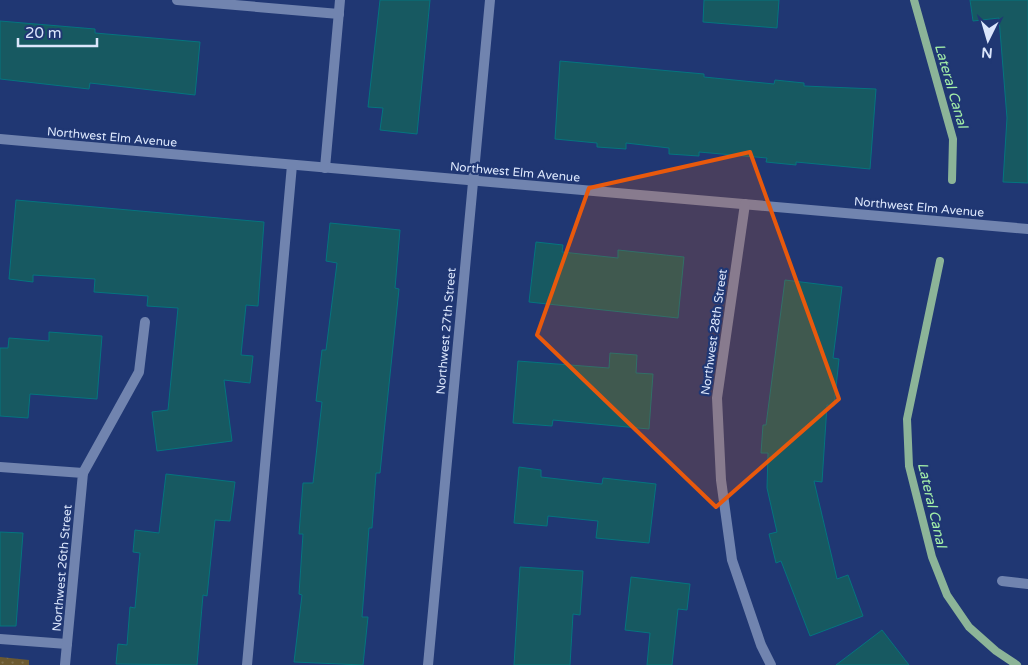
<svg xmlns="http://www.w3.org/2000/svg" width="1028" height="665" font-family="'Varela Round',sans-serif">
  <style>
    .park { fill: url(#park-dots) }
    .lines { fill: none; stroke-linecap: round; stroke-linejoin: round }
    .stream { stroke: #8cb498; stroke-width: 8 }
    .building { fill: #175961; stroke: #05747f }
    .service { stroke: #7184af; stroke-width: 10 }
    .minor { stroke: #7184af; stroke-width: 10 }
    .tertiary { stroke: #7184af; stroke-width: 10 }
    .marked { fill: #e8590c; fill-opacity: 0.2; stroke: #e8590c; stroke-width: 4; stroke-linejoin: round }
    .labels { text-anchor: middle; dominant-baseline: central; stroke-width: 4.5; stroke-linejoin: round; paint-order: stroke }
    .street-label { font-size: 12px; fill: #dbe6fc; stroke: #203773 }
    .water-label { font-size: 14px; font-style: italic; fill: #a3eea8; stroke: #203773 }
  </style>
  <defs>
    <pattern id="park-dots" width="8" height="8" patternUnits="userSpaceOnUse" patternTransform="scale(1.25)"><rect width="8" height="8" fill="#6b5930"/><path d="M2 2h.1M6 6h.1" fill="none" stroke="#80714f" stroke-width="1.8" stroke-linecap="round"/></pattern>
  </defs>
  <rect width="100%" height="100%" fill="#203773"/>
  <!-- park -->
  <path class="park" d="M 0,657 L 29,660 L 29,665 L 0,665 Z"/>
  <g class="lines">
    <!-- stream -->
    <g class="stream">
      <path d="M 914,0 L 953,139 L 952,180"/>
      <path d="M 940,261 L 907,419 L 909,466 L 932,557 L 947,595 L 969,627 L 996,651 L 1017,665"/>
    </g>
  </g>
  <!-- building -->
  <g class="building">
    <path d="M 380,0 L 430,0 L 417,134 L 380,130 L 383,108 L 368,107 Z"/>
    <path d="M 704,0 L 779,0 L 777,28 L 703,22 Z"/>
    <path d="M 970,0 L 1028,0 L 1028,183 L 1003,182 L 1007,118 L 999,18 L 973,21 Z"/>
    <path d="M 0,21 L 95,29 L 95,33 L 200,42 L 195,95 L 90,83 L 89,89 L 0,79 Z"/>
    <path d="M 560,61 L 704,74 L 704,77 L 774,84 L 775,80 L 804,83 L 804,86 L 876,89 L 870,169 L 796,162 L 796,165 L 766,162 L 767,158 L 699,152 L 699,156 L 669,154 L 669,148 L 626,143 L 626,149 L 597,147 L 597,143 L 555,139 Z"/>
    <path d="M 16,200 L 264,222 L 258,306 L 246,305 L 241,355 L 253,356 L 250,383 L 224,380 L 232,441 L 157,451 L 152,412 L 168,410 L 178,308 L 147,306 L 148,296 L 94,292 L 95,279 L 33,275 L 33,282 L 9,279 Z"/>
    <path d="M 330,223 L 400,230 L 395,288 L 399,289 L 385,423 L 380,473 L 376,473 L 372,528 L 369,528 L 362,617 L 368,617 L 363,665 L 294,662 L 302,595 L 299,594 L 303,534 L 299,534 L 303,483 L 313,483 L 322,402 L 316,401 L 322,350 L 326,350 L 337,263 L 326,261 Z"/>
    <path d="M 536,242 L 563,245 L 562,252 L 618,258 L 618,250 L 684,257 L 678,318 L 529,302 Z"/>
    <path d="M 785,280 L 842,287 L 833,358 L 839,359 L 834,406 L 827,405 L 822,482 L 814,481 L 837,579 L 848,575 L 863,616 L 810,636 L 781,561 L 776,563 L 769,534 L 777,532 L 767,488 L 768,453 L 761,453 L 763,425 L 766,425 Z"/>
    <path d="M 49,332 L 102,336 L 97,399 L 30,394 L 28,418 L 0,416 L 0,348 L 8,348 L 9,338 L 49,341 Z"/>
    <path d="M 610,353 L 637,355 L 636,373 L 653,374 L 649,429 L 553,420 L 552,426 L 513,423 L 518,361 L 609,368 Z"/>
    <path d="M 519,467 L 541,470 L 541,477 L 602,484 L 603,478 L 656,484 L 649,543 L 596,538 L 598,521 L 548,516 L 547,526 L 514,523 Z"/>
    <path d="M 166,474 L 235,482 L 230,521 L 215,520 L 207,596 L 203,595 L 197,665 L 116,664 L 118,644 L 127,645 L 130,607 L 135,608 L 140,553 L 133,552 L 135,530 L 159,533 Z"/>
    <path d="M 0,532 L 23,533 L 16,626 L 0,626 Z"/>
    <path d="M 520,567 L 583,571 L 580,615 L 573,614 L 570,665 L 514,665 Z"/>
    <path d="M 631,577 L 690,584 L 687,610 L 678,609 L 672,665 L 647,665 L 650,633 L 625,630 Z"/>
    <path d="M 882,630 L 909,665 L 836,665 L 861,646 Z"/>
  </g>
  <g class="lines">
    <!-- service -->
    <g class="service">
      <path d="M 83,473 L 139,372 L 145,322"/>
      <path d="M 1002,581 L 1028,584"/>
      <path d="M 0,639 L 67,644"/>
      <path d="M 247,665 L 292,165"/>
    </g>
    <!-- minor -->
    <g class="minor">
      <path d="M 177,0 L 339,14"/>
      <path d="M 0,139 L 1028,229"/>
      <path d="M 325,168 L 340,0"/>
      <path d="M 745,204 L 717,398 L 721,480 L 732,560 L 761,645 L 771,665"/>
      <path d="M 0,467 L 83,473 L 65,665"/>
    </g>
    <!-- tertiary -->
    <path class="tertiary" d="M 428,665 L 490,0"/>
  </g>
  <!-- marked area -->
  <path class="marked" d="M 750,152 L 839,399 L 716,507 L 537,335 L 589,188 Z"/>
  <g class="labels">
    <!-- street labels -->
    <g class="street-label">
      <text transform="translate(112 137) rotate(5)">Northwest Elm Avenue</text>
      <text transform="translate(515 172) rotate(5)">Northwest Elm Avenue</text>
      <text transform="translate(919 207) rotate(5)">Northwest Elm Avenue</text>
      <text transform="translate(446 331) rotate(-85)">Northwest 27th Street</text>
      <text transform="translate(714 332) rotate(-82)">Northwest 28th Street</text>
      <text transform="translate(62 568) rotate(-85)">Northwest 26th Street</text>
    </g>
    <!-- water labels -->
    <g class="water-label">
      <text transform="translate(951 86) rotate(74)">Lateral Canal</text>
      <text transform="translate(932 505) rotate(77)">Lateral Canal</text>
    </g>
  </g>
  <!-- north arrow -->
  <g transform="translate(988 40) rotate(185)" stroke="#203773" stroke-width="4" paint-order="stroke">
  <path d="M0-4L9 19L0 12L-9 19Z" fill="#dbe6fc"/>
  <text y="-8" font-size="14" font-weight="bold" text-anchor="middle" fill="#dbe6fc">N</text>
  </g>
  <!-- scale -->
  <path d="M18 38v8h79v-8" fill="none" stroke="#dbe6fc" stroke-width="2.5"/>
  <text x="25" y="38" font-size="15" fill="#dbe6fc" stroke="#203773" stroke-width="4" paint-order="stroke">20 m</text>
</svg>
